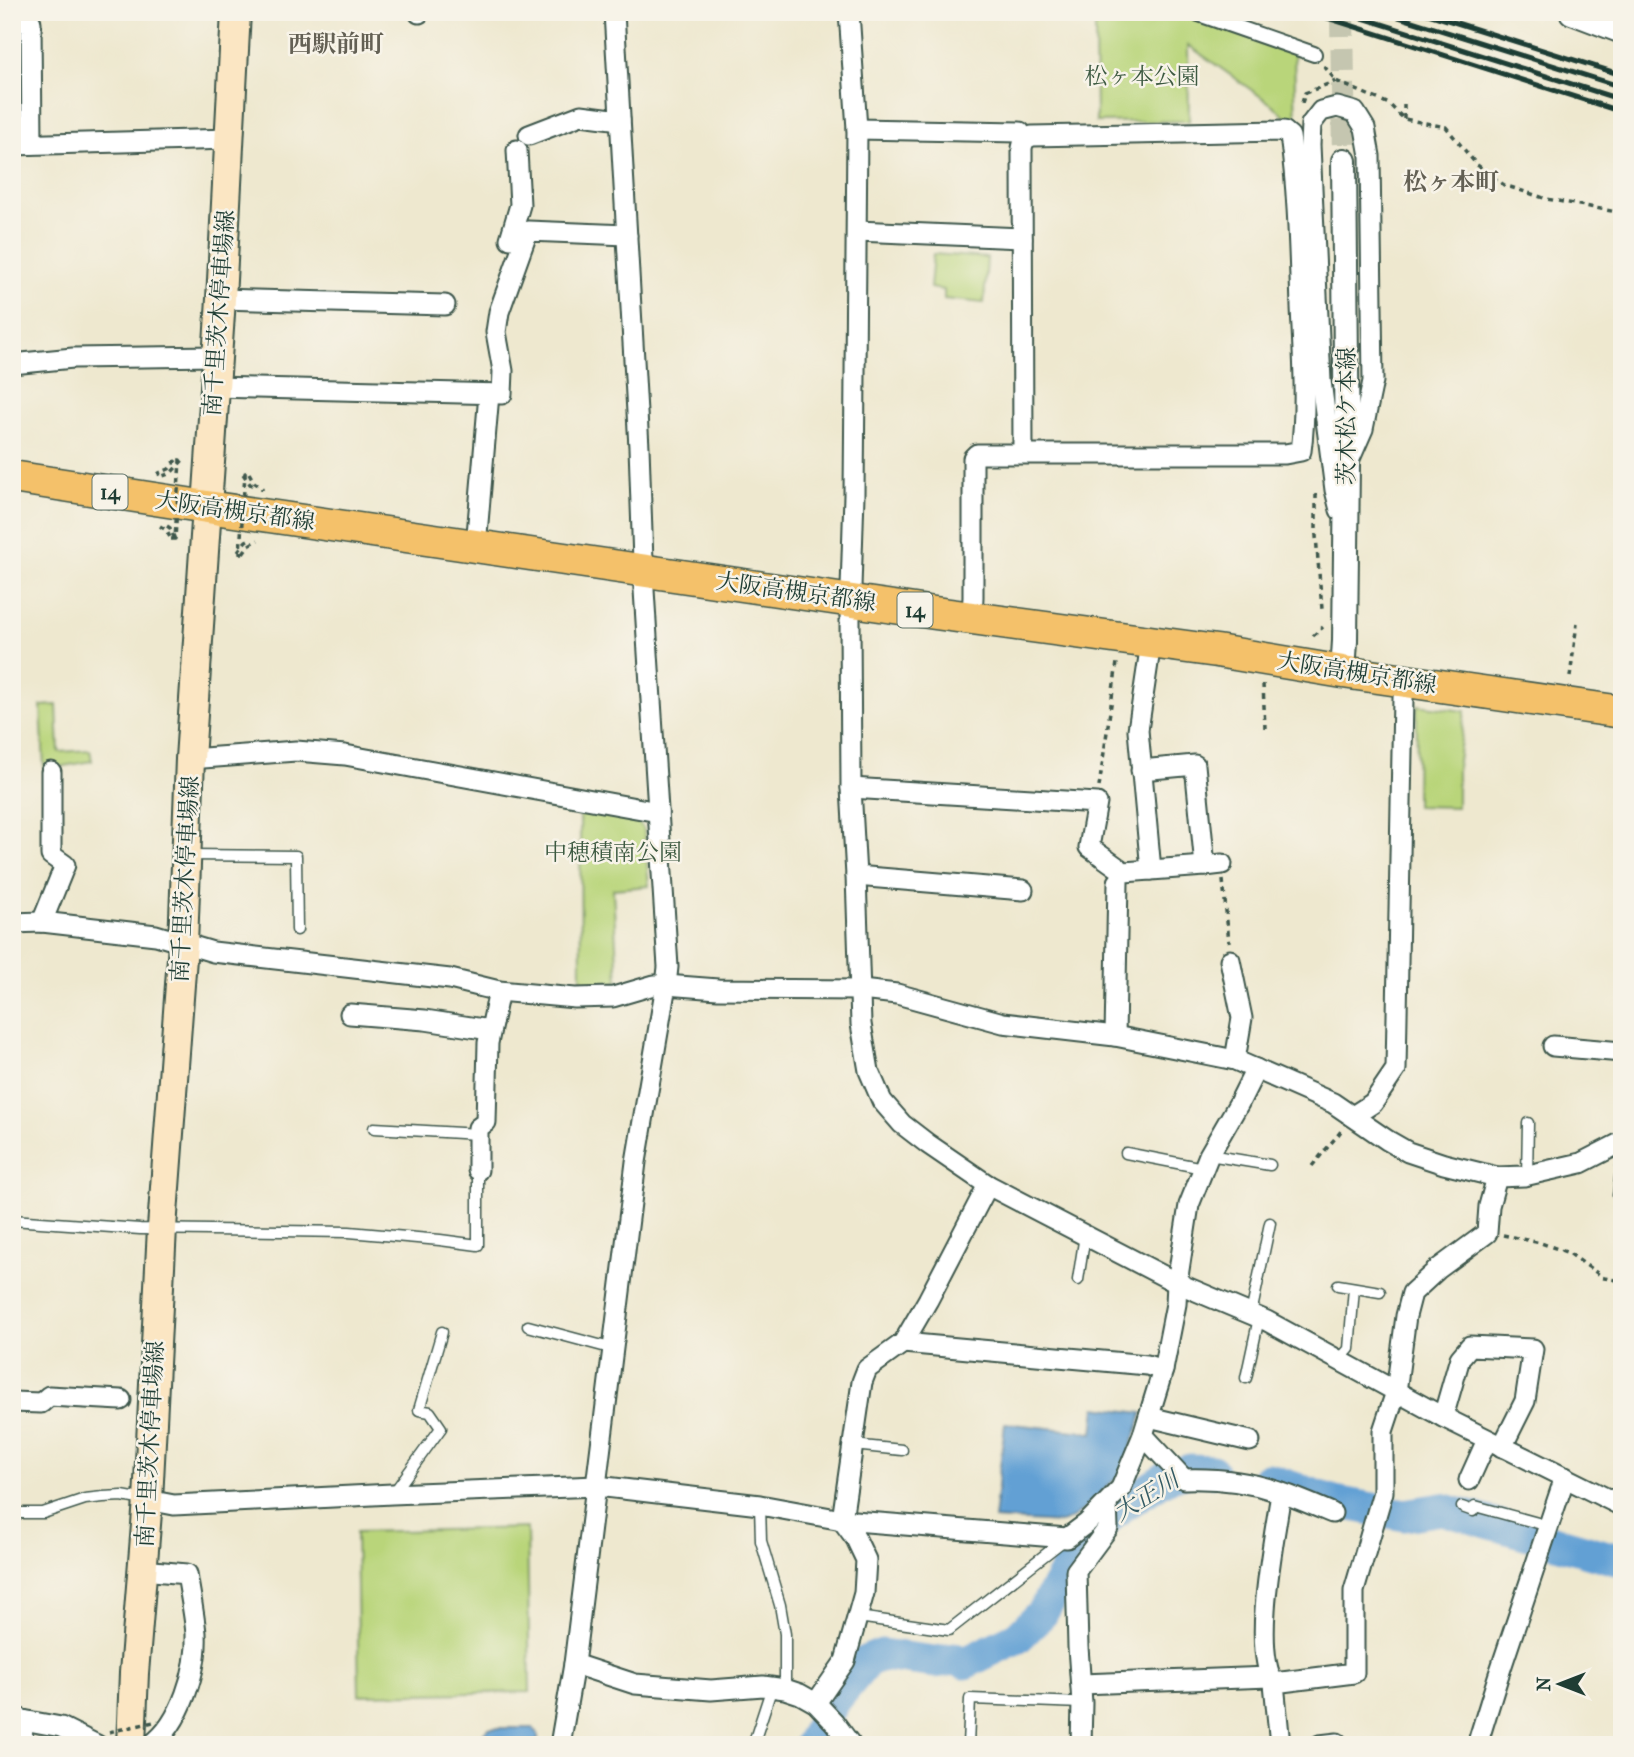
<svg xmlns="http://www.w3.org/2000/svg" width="1634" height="1757" font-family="'IM FELL French Canon','Noto Serif JP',serif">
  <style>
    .green { fill: #b9d57a; stroke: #6c8957; stroke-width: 2 }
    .water { fill: #62a0d4; stroke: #406e84; stroke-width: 2 }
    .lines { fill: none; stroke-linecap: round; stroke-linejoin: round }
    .river { stroke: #62a0d4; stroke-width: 33 }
    .tertiary-tunnel { stroke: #c5c6b0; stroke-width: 24; stroke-dasharray: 24 12; stroke-linecap: butt }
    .service-casing { stroke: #3e574b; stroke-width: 13 }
    .pedestrian-casing { stroke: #3e574b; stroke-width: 18 }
    .minor-casing { stroke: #3e574b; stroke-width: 23 }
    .tertiary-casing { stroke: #3e574b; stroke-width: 28 }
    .secondary-casing { stroke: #3e574b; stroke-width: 32 }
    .primary-casing { stroke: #3e574b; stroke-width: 35 }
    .path { stroke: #3e574b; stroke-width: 3.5; stroke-dasharray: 5 5; stroke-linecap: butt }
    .service { stroke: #fff; stroke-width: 10 }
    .pedestrian { stroke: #fff; stroke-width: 14 }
    .minor { stroke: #fff; stroke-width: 19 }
    .tertiary { stroke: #fff; stroke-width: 24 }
    .secondary { stroke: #fbe6c3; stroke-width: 28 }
    .primary { stroke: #f4c16a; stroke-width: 32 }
    .rail { stroke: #1f3d34; stroke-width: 5 }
    .path-bridge { stroke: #3e574b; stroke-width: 3.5; stroke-dasharray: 5 5; stroke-linecap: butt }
    .labels { text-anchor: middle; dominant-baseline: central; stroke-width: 5; stroke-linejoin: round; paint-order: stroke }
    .shield { fill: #f7f3e8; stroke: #60746a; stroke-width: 2 }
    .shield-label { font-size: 21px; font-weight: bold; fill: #1f3d34 }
    .park-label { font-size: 23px; fill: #3e5b42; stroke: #f7f3e8 }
    .street-label { font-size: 23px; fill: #1f3d34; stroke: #f7f3e8 }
    .neighbourhood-label { font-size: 24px; font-weight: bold; fill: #636054; stroke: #f7f3e8 }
    .water-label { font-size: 24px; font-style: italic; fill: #335b64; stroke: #f7f3e8 }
  </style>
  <rect width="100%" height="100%" fill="#f7f3e8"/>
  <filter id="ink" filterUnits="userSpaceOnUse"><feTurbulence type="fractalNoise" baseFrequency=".0143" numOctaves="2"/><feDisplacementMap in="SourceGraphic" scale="14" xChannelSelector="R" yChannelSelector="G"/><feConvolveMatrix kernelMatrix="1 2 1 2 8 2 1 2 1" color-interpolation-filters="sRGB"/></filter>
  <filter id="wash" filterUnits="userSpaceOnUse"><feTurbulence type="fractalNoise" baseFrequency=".00686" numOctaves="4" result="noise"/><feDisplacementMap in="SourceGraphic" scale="28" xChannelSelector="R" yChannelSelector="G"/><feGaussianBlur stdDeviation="1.57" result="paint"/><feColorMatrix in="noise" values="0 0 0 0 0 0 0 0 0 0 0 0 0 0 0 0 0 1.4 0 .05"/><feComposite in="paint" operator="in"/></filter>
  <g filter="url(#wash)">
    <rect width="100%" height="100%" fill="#eee8cf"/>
    <!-- green -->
    <g class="green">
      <path d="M 1053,12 L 1179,12 L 1294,52 L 1296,127 L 1274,106 L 1188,45 L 1189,121 L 1096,122 L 1095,20 L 1053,19 Z"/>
      <path d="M 933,254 L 987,258 L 984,303 L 944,299 L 944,290 L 930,288 Z"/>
      <path d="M 57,705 L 59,752 L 90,750 L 92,761 L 53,768 L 44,768 L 41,706 Z"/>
      <path d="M 1417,705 L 1465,711 L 1457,768 L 1457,807 L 1416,806 Z"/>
      <path d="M 580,812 L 638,822 L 644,830 L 649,886 L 613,889 L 618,982 L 593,988 L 581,981 Z"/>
      <path d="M 527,1528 L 530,1692 L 359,1695 L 356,1532 Z"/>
    </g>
    <!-- water -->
    <g class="water">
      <path d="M 1096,1407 L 1143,1413 L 1120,1479 L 1113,1481 C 1097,1496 1082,1517 1061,1523 L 994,1519 L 1005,1423 L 1093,1433 Z"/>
      <path d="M 488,1728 L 533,1728 L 538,1734 L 538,1742 L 482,1742 L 483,1734 Z"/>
    </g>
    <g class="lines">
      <!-- river -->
      <g class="river">
        <path d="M 1268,1479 L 1335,1502 L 1405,1515 L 1442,1509 L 1622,1561"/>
        <path d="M 810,1745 L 835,1700 L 867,1661 L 882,1655 L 935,1662 L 955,1659 L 965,1663 L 1018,1637 L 1042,1613 L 1081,1544 L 1118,1509 L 1167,1477 L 1190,1470 L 1212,1471"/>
      </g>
    </g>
  </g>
  <g filter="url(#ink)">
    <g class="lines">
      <!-- tertiary-tunnel -->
      <path class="tertiary-tunnel" d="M 1342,12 L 1344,161"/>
      <defs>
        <g id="service">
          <path d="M 188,855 L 296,856 L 297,930"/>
          <path d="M 374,1128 L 478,1134"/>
          <path d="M 1126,1153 L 1203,1168"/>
          <path d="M 1209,1155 L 1270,1165"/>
          <path d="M 1622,1161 L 1618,1196 L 1622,1197"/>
          <path d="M 1527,1176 L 1528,1123"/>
          <path d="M 12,1220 L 140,1229 L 349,1232 L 440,1240 L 478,1245 L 478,1170"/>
          <path d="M 1078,1280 L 1085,1235"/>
          <path d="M 1338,1285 L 1380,1292"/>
          <path d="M 1251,1314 L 1270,1223"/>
          <path d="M 528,1326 L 614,1349"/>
          <path d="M 1339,1360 L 1349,1349 L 1354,1288"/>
          <path d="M 1246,1378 L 1259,1318"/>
          <path d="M 853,1445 L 902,1450"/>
          <path d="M 393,1494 L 441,1428 L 430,1412 L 419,1410 L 442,1332"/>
          <path d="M 760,1505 L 761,1541 L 780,1605 L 785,1634 L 785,1689"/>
          <path d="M 1462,1507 L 1473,1511 L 1475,1506 L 1549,1526"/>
          <path d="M 12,1513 L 43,1513 L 85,1499 L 103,1497 L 122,1496 L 144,1500"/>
          <path d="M 858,1617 L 949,1630 L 1064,1540"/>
          <path d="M 753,1745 L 772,1687"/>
          <path d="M 968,1745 L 970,1699 L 1082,1703"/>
        </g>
        <path id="pedestrian" d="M 1193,12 L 1314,54"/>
        <g id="minor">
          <path d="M 419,12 L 419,13"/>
          <path d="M 849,12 L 857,129 L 854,495 L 850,619 L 851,788 L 856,876 L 861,1024 L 869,1071 L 882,1101 L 902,1124 L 928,1144 L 988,1185 L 1177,1283 L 1267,1321 L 1443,1417 L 1622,1506"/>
          <path d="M 12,21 L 31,22 L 32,144"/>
          <path d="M 857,129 L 1020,132 L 1024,140"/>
          <path d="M 529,135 L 581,115 L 620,120"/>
          <path d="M 12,145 L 230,139"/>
          <path d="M 857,231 L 1022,238"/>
          <path d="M 510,239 L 520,205 L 517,150"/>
          <path d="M 221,299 L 445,305"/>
          <path d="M 12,364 L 73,358 L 216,356"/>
          <path d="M 215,387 L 502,394 L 503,371 L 496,332 L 499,312 L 528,231 L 627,235"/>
          <path d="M 1340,510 L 1335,490 L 1321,381 L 1310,145 L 1311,124 L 1321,111 L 1337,107 L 1355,112 L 1365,128 L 1370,156 L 1373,381 L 1363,429 L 1349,461"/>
          <path d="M 476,546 L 489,394"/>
          <path d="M 972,616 L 973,597 L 973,458 L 977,454 L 1285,454 L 1301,451 C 1307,407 1303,353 1301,307 C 1299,250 1298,193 1290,136 L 1284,131 L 1032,136 L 1024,140 L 1022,148 L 1023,454"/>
          <path d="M 1151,643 L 1138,730 L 1151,870"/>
          <path d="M 190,759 L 296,751 L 345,755 L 658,812"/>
          <path d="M 1141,770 L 1195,765 L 1205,866 L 1222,864"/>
          <path d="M 851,788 L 1097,803 L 1089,847 L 1124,872 L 1205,866"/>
          <path d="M 856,876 L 1023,890"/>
          <path d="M 42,922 L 65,865 L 51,855 L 51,772"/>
          <path d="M 12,923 L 42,922 L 156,935 L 213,952 L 450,979 L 499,991 L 575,998 L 613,997 L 654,985 L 666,985 L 718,989 L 861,990 L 897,994 L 1003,1023 L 1115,1036 L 1235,1060 L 1333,1103 L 1387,1140 L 1408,1152 L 1444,1164 L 1497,1177 L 1524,1176 L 1581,1163 L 1622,1142"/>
          <path d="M 1230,960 L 1242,1018 L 1235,1060"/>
          <path d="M 350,1014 L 425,1020 L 490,1030"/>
          <path d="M 1115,1036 L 1118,882"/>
          <path d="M 1553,1046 L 1622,1052"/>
          <path d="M 1353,1116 L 1373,1103 L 1396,1069 L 1403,698 L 1405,681"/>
          <path d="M 478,1170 L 478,1128 L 486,1122 L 488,1043 L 499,991"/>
          <path d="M 903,1343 L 1147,1365 L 1163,1370"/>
          <path d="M 12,1402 L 41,1403 L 49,1396 L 121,1400"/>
          <path d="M 1149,1417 L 1250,1441"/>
          <path d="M 1443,1417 L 1460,1358 L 1470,1346 L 1533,1349 L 1525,1401 L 1502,1447"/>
          <path d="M 1143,1435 L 1184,1479 C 1215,1478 1246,1481 1276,1491 C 1295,1497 1313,1505 1332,1513"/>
          <path d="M 1469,1480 L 1487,1440"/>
          <path d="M 148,1500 L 174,1505 L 392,1494 L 597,1486 L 760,1505 L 842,1520 L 1067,1538 L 1087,1523 L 1121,1488 L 1143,1435 L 1163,1370 L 1176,1304 L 1177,1283 L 1189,1205 L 1209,1155 L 1239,1103 L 1256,1069"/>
          <path d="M 142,1570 L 187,1574 C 190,1593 194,1613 196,1633 C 198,1668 181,1724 151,1745"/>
          <path d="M 574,1664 L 635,1684 L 711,1690 L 763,1686 L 785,1689 L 800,1694 L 816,1703 L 834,1722 L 851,1745"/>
          <path d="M 1274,1683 C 1251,1648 1275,1536 1281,1493"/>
          <path d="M 1081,1684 L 1270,1677"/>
          <path d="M 816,1703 L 845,1661 L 864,1593 L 866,1560 L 856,1539 L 842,1520 L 862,1382 L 867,1369 L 903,1343 L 928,1300 L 988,1185"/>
          <path d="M 12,1716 L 23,1720 L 61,1727 L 97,1745"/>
          <path d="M 22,1745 L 23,1720"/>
          <path d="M 560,1745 L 574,1664 L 636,1162 L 666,985 L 668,967 L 644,590 L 639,447 L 614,12"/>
          <path d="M 1081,1745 L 1082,1703 L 1078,1647 L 1076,1571 L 1108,1528 L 1107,1503"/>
          <path d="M 1280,1745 L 1274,1683 L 1354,1673 L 1354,1591 L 1383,1492 L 1383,1431 L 1396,1392 L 1406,1316 L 1412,1293 L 1438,1269 L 1487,1233 L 1489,1206 L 1497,1177"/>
          <path d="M 1320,1745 L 1337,1743"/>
          <path d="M 1477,1745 L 1498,1677 L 1565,1477"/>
        </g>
        <g id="tertiary">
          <path d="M 1572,12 L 1622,31"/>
          <path d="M 1343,672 L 1345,641 L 1347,464 L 1344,161"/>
        </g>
        <path id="secondary" d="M 131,1745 L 134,1673 L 148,1500 L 162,1228 L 183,944 L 190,759 L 221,299 L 236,12"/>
        <path id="primary" d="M 12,477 L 207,507 L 935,613 L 1217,651 L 1343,672 L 1622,712"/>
      </defs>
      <!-- service casing -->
      <use href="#service" class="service-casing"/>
      <!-- pedestrian casing -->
      <use href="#pedestrian" class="pedestrian-casing"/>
      <!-- minor casing -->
      <use href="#minor" class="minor-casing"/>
      <!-- tertiary casing -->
      <use href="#tertiary" class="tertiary-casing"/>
      <!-- secondary casing -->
      <use href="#secondary" class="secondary-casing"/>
      <!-- primary casing -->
      <use href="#primary" class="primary-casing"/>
      <!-- path -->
      <g class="path">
        <path d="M 1324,66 L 1336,81 L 1389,104 L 1404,119 L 1446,127 L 1476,164 L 1504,185 L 1547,199 L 1622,213"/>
        <path d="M 1302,103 L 1305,93 L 1336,81"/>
        <path d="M 1404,119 L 1404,99"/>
        <path d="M 176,460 L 169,469 L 159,473 L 160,477 L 171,473 L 183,460"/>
        <path d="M 249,473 L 254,482 L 262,488 L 262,490"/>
        <path d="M 243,474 L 250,484 L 256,488"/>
        <path d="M 1316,494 L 1316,536 L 1322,609"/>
        <path d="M 160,526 L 166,530 L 171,539"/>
        <path d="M 167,526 L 170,528 L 176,542"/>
        <path d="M 238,551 L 246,541 L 252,538"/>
        <path d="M 243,553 L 249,545 L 258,540"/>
        <path d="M 1313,636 L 1323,627"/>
        <path d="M 1570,677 L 1577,623"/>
        <path d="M 1263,684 L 1265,728"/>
        <path d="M 1099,787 L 1117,663"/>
        <path d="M 1223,880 L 1229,942"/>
        <path d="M 1312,1166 L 1342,1130"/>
        <path d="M 1503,1235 L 1541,1243 L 1569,1253 L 1604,1278 L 1622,1281"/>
      </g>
      <!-- service -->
      <use href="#service" class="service"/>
      <!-- pedestrian -->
      <use href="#pedestrian" class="pedestrian"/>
      <!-- minor -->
      <use href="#minor" class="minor"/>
      <!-- tertiary -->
      <use href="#tertiary" class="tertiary"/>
      <!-- secondary -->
      <use href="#secondary" class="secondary"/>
      <!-- primary -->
      <use href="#primary" class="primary"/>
      <!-- rail -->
      <g class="rail">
        <path d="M 1309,12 L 1622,112"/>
        <path d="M 1344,12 L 1622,100"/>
        <path d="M 1383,12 L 1622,87"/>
        <path d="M 1422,12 L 1622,75"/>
      </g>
      <!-- path-bridge -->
      <g class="path-bridge">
        <path d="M 177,502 L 243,510"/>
        <path d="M 171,539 L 175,539 L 180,460 L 176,460"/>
        <path d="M 243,553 L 240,553 L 245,473 L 249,473"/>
        <path d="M 109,1732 L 158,1721"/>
      </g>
    </g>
  </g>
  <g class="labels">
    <!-- shield labels -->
    <g class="shield">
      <rect x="92.5" y="474.5" width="35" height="35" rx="5"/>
      <rect x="897.5" y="592.5" width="35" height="35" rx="5"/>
    </g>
    <g class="shield-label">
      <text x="110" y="492">14</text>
      <text x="915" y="610">14</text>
    </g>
    <!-- park labels -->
    <g class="park-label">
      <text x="1142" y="76">松ヶ本公園</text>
      <text x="613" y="852">中穂積南公園</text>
    </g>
    <!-- street labels -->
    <g class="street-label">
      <text transform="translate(219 313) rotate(-86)">南千里茨木停車場線</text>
      <text transform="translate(1346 416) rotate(-90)">茨木松ケ本線</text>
      <text transform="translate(235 511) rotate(8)">大阪高槻京都線</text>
      <text transform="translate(796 592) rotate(8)">大阪高槻京都線</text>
      <text transform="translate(1357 673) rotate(9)">大阪高槻京都線</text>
      <text transform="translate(185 879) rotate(-87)">南千里茨木停車場線</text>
      <text transform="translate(150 1444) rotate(-87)">南千里茨木停車場線</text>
    </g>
    <!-- neighbourhood labels -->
    <g class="neighbourhood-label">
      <text x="336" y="44">西駅前町</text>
      <text x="1451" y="182">松ヶ本町</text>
    </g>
    <!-- water labels -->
    <g class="water-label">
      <text transform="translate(1146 1496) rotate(-32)">大正川</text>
    </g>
  </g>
  <!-- margin -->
  <rect width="1634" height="1757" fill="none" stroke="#f7f3e8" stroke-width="42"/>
  <!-- north arrow -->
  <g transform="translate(1560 1684) rotate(270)" stroke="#f7f3e8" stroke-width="5" paint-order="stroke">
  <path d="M0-5L12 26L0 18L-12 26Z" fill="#1f3d34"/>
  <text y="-10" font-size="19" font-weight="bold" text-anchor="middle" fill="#1f3d34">N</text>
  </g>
</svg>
